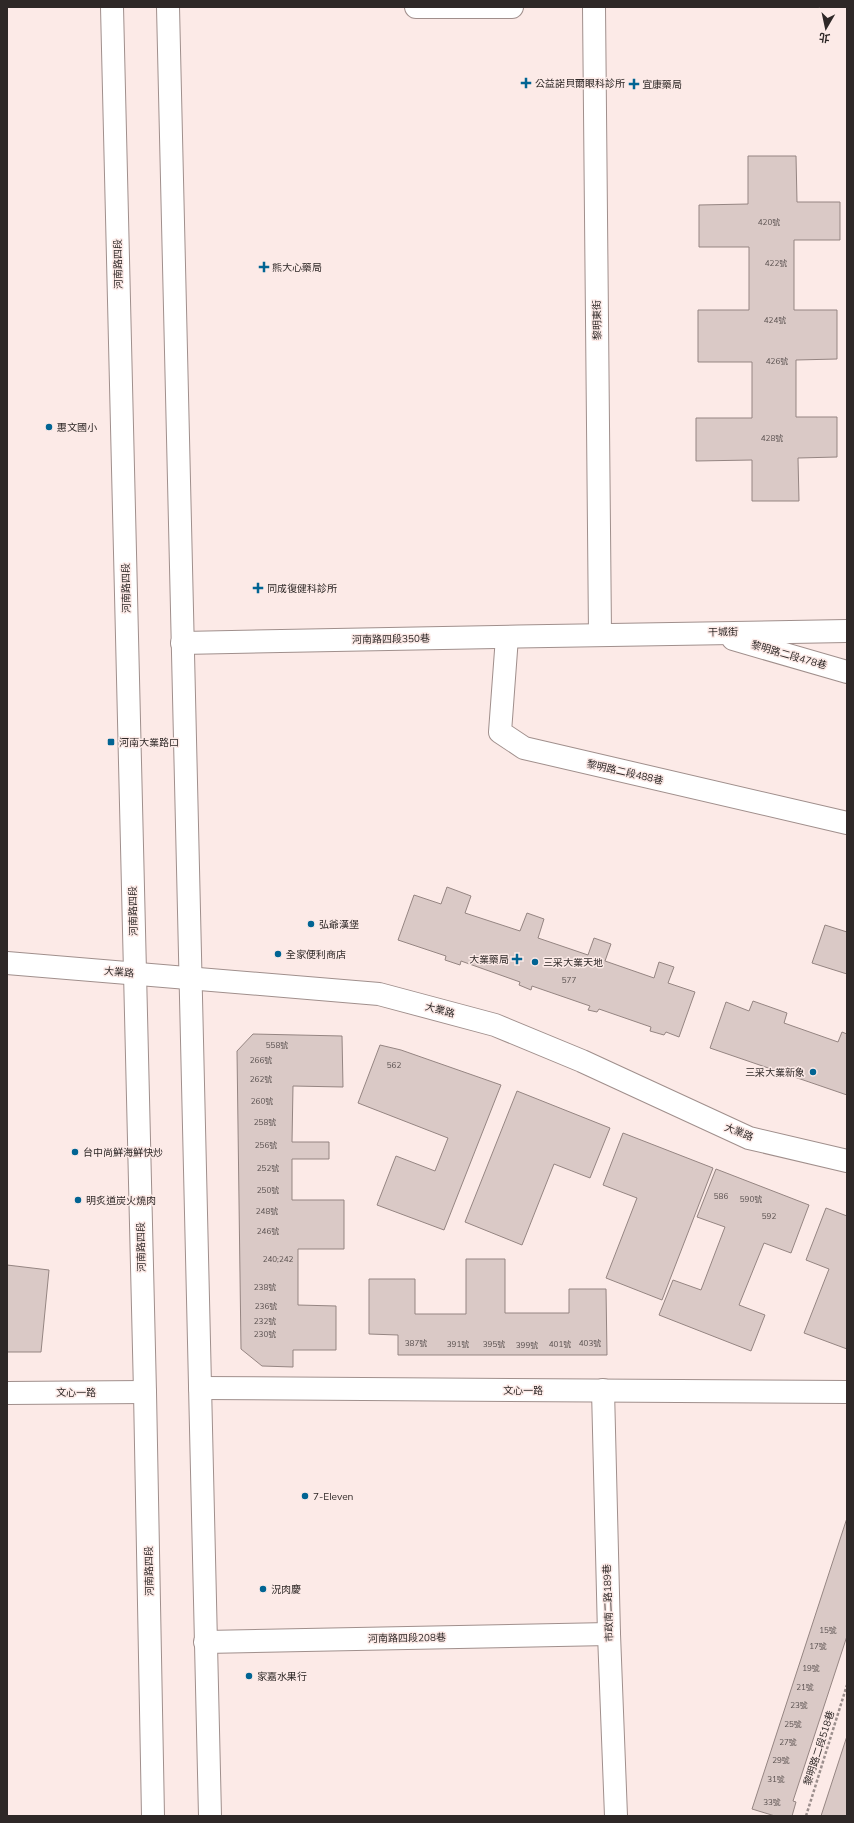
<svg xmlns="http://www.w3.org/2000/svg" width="854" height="1823" font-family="Mulish,'Noto Sans TC',sans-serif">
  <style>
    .building { fill: #dac9c6; stroke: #958582 }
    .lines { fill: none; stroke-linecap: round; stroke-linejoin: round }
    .minor-casing { stroke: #a08f8c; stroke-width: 24 }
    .major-casing { stroke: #a08f8c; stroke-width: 24 }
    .path { stroke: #9b8e8c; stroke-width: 2.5; stroke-dasharray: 3 2; stroke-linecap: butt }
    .minor { stroke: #fff; stroke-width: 22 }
    .major { stroke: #fff; stroke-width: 22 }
    .poi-dot { fill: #016493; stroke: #fceae7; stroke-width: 1.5 }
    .labels { text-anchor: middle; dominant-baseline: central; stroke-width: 3; stroke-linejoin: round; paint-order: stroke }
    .number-label { font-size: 8px; fill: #59504f }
    .poi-label { font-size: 10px; fill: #2e2827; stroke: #fceae7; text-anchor: start }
    .street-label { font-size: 10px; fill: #2e2827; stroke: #fceae7 }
  </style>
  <rect width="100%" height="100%" fill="#fceae7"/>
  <!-- building -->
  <g class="building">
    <path d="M 748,156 L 796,156 L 797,202 L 840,202 L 840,240 L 794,240 L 794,310 L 837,310 L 837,359 L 796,360 L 796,417 L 837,417 L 837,457 L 798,458 L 799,501 L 752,501 L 752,460 L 696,461 L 696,418 L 752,418 L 752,362 L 698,362 L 698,310 L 749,310 L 749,247 L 699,247 L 699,205 L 748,204 Z"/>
    <path d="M 447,887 L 471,896 L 465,913 L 520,931 L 527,913 L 544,919 L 538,938 L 588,955 L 594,938 L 611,944 L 605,961 L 654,978 L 659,962 L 674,967 L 668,983 L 695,992 L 679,1037 L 666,1032 L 664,1035 L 650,1031 L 651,1027 L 599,1009 L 597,1012 L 588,1010 L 590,1006 L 532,986 L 531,990 L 519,985 L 520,982 L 461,961 L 460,965 L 445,960 L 446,956 L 398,940 L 414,895 L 441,904 Z"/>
    <path d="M 825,925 L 847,932 L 847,974 L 812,963 Z"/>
    <path d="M 753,1001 L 787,1013 L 784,1023 L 838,1042 L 842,1032 L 847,1034 L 847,1095 L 710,1048 L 726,1002 L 749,1011 Z"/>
    <path d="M 253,1034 L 342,1036 L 343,1087 L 293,1086 L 292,1142 L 329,1142 L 329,1159 L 292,1159 L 292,1200 L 344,1200 L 344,1249 L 298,1249 L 298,1305 L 336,1306 L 336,1350 L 293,1350 L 293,1367 L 262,1366 L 241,1349 L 237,1051 Z"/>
    <path d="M 380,1045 L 401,1050 L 501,1085 L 444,1230 L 377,1205 L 396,1156 L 435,1171 L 448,1138 L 358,1103 Z"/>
    <path d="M 517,1091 L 610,1128 L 590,1178 L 554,1164 L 522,1245 L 465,1222 Z"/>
    <path d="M 623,1133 L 713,1168 L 662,1300 L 606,1278 L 637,1198 L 603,1185 Z"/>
    <path d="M 716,1169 L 809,1205 L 791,1253 L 764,1243 L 739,1305 L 765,1315 L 751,1351 L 659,1315 L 673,1280 L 701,1290 L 725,1227 L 697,1217 Z"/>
    <path d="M 826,1208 L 847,1216 L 847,1349 L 804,1333 L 829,1269 L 806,1260 Z"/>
    <path d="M 466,1259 L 505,1259 L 505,1313 L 569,1313 L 569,1289 L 606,1289 L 607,1355 L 398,1355 L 398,1335 L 369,1334 L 369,1279 L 415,1279 L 415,1314 L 466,1314 Z"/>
    <path d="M 7,1265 L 49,1270 L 41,1352 L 7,1352 Z"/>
    <path d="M 847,1518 L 847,1636 L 793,1801 L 796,1802 L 792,1816 L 775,1816 L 752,1809 Z"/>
    <path d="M 847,1736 L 847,1816 L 821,1816 Z"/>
  </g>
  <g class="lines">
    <defs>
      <g id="minor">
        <path d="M 112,7 L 145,1392 L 153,1816"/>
        <path d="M 168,7 L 210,1816"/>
        <path d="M 594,7 L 600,634"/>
        <path d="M 507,637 L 500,732 L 524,748 L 847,823"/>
        <path d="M 733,639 L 847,672"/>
        <path d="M 182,643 C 404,639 625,634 847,631"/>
        <path d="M 7,963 L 379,994 L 495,1025 L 582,1061 L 749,1138 L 847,1161"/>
        <path d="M 200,1388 L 847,1392"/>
        <path d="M 603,1390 L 609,1634 L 616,1816"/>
        <path d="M 7,1393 L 145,1392"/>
        <path d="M 205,1642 L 609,1634"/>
      </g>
      <path id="major" d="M 416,7 L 512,7"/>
    </defs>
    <!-- minor casing -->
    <use href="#minor" class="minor-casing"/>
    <!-- major casing -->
    <use href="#major" class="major-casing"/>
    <!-- path -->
    <path class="path" d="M 806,1816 L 847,1685"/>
    <!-- minor -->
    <use href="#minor" class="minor"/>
    <!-- major -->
    <use href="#major" class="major"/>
  </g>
  <!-- markers -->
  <g class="poi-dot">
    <path d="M524 77h4v4h4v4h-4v4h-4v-4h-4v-4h4z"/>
    <path d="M632 78h4v4h4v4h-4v4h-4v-4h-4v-4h4z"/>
    <path d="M262 261h4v4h4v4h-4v4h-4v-4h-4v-4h4z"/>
    <circle cx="49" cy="427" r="4"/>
    <path d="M256 582h4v4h4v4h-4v4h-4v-4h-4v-4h4z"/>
    <rect x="107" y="738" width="8" height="8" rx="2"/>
    <circle cx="311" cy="924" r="4"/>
    <circle cx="278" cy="954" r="4"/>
    <path d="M515 953h4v4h4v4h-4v4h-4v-4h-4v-4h4z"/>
    <circle cx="535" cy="962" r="4"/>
    <circle cx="813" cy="1072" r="4"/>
    <circle cx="75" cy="1152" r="4"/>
    <circle cx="78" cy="1200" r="4"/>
    <circle cx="305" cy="1496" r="4"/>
    <circle cx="263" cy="1589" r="4"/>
    <circle cx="249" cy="1676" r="4"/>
  </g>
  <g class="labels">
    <!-- number labels -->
    <g class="number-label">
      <text x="769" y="222">420號</text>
      <text x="776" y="263">422號</text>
      <text x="775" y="320">424號</text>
      <text x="777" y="361">426號</text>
      <text x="772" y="438">428號</text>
      <text x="569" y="980">577</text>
      <text x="277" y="1045">558號</text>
      <text x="261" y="1060">266號</text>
      <text x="394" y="1065">562</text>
      <text x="261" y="1079">262號</text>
      <text x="262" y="1101">260號</text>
      <text x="265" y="1122">258號</text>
      <text x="266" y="1145">256號</text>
      <text x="268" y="1168">252號</text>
      <text x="268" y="1190">250號</text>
      <text x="721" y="1196">586</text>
      <text x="751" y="1199">590號</text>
      <text x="267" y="1211">248號</text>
      <text x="769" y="1216">592</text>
      <text x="268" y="1231">246號</text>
      <text x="278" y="1259">240;242</text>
      <text x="265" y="1287">238號</text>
      <text x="266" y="1306">236號</text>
      <text x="265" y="1321">232號</text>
      <text x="265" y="1334">230號</text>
      <text x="416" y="1343">387號</text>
      <text x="590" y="1343">403號</text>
      <text x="458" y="1344">391號</text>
      <text x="494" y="1344">395號</text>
      <text x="560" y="1344">401號</text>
      <text x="527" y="1345">399號</text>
      <text x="828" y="1630">15號</text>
      <text x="818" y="1646">17號</text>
      <text x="811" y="1668">19號</text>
      <text x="805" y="1687">21號</text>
      <text x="799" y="1705">23號</text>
      <text x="793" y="1724">25號</text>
      <text x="788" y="1742">27號</text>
      <text x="781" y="1760">29號</text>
      <text x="776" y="1779">31號</text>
      <text x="772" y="1802">33號</text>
    </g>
    <!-- poi labels -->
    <g class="poi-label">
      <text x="535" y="83">公益諾貝爾眼科診所</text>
      <text x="642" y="84">宜康藥局</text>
      <text x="272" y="267">熊大心藥局</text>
      <text x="57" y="427">惠文國小</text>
      <text x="267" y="588">同成復健科診所</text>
      <text x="119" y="742">河南大業路口</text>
      <text x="319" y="924">弘爺漢堡</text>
      <text x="286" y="954">全家便利商店</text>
      <text x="509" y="959" text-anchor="end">大業藥局</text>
      <text x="543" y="962">三采大業天地</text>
      <text x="805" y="1072" text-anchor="end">三采大業新象</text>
      <text x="83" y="1152">台中尚鮮海鮮快炒</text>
      <text x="86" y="1200">明炙道炭火燒肉</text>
      <text x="313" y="1496">7-Eleven</text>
      <text x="271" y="1589">況肉慶</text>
      <text x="257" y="1676">家嘉水果行</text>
    </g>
    <!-- street labels -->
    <g class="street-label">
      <text transform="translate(118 264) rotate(-91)">河南路四段</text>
      <text transform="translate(597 320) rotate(-91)">黎明東街</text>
      <text transform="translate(126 588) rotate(-91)">河南路四段</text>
      <text transform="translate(723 632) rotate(-1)">干城街</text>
      <text transform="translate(391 639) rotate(-1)">河南路四段350巷</text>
      <text transform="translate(789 655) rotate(16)">黎明路二段478巷</text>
      <text transform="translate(625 772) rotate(13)">黎明路二段488巷</text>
      <text transform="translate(133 911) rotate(-91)">河南路四段</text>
      <text transform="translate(119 972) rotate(5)">大業路</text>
      <text transform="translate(440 1010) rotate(15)">大業路</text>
      <text transform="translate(739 1132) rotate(22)">大業路</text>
      <text transform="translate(141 1247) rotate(-91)">河南路四段</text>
      <text x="523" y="1390">文心一路</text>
      <text x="76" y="1392">文心一路</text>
      <text transform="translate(149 1571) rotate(-91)">河南路四段</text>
      <text transform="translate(608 1603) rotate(-92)">市政南二路189巷</text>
      <text transform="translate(407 1638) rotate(-1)">河南路四段208巷</text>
      <text transform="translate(819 1748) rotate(-72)">黎明路二段518巷</text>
    </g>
  </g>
  <!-- border -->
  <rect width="854" height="1823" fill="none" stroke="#2e2827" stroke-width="16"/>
  <!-- north arrow -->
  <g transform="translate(826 28) rotate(189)" stroke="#fceae7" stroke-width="3" paint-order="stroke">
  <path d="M0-3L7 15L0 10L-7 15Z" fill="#2e2827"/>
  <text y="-6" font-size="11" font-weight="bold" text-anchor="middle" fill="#2e2827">北</text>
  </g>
</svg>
